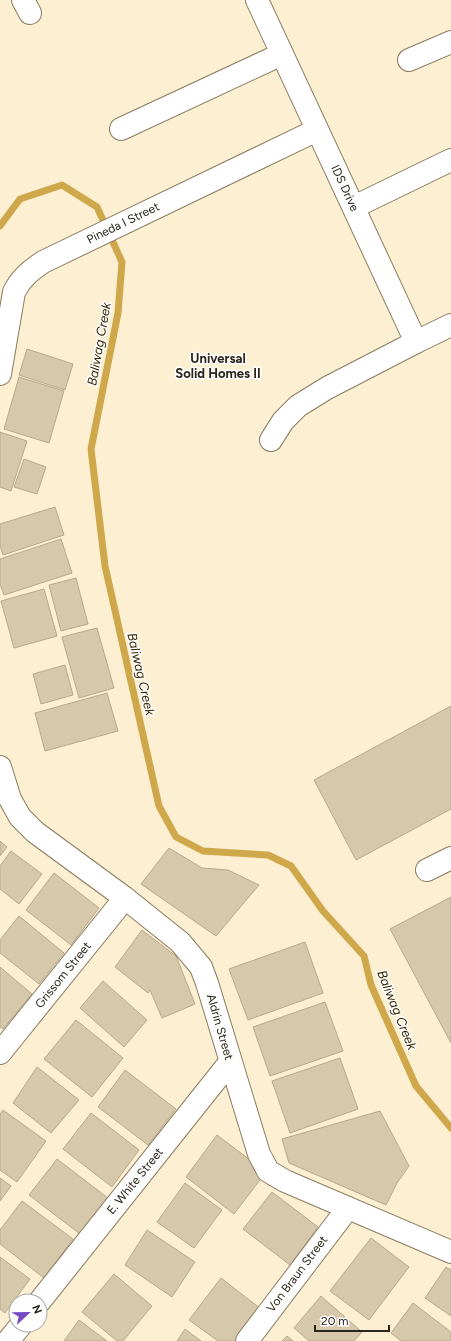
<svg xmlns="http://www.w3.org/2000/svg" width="451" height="1341" font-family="Figtree,sans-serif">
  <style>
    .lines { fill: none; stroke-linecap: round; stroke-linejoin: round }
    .stream { stroke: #cfa84c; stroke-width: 7 }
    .building { fill: #d6c8ab; stroke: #b6a98c }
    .minor-casing { stroke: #897c61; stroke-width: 24 }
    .minor { stroke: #fff; stroke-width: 22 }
    .labels { text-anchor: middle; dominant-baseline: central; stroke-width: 3; stroke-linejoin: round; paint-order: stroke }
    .street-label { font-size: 12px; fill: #2b261b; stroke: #fefefe }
    .water-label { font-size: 13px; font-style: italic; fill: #362600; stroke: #fefefe }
    .neighbourhood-label { font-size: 13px; font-weight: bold; fill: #2b261b; stroke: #fefefe }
  </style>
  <rect width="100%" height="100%" fill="#fdefd1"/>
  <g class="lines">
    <!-- stream -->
    <path class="stream" d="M 0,226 L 20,199 L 62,185 L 97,207 L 122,262 L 118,313 L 91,449 L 105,566 L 159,806 L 176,837 L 203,851 L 268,855 L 291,866 L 323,911 L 364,956 L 371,985 L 416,1086 L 451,1128"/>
  </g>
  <!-- building -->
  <g class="building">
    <path d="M 27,349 L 73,364 L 65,390 L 19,375 Z"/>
    <path d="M 19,377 L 64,391 L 49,443 L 4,429 Z"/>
    <path d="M 0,432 L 27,441 L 11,491 L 0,487 Z"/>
    <path d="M 24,459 L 46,467 L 37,494 L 14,487 Z"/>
    <path d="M 55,507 L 64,535 L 3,555 L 0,545 L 0,524 Z"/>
    <path d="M 61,539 L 72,573 L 4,595 L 0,584 L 0,559 Z"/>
    <path d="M 76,578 L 88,624 L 61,631 L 49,585 Z"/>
    <path d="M 44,589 L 57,636 L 14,648 L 1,601 Z"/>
    <path d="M 97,628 L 114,688 L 79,698 L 62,637 Z"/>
    <path d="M 65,665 L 73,695 L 41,704 L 33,674 Z"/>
    <path d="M 107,693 L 118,731 L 45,751 L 35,713 Z"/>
    <path d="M 451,706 L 451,809 L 356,860 L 314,780 Z"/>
    <path d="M 0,841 L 7,847 L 0,856 Z"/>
    <path d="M 169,848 L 202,868 L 228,870 L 259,885 L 216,936 L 141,884 Z"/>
    <path d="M 11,851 L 42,874 L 19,904 L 0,889 L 0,866 Z"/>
    <path d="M 54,873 L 99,908 L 71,945 L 26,910 Z"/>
    <path d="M 451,897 L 451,1043 L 390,929 Z"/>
    <path d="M 19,916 L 64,953 L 39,984 L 0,953 L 0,940 Z"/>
    <path d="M 142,930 L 176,956 L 195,1004 L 162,1018 L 150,990 L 148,993 L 115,967 Z"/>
    <path d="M 305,942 L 323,993 L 248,1020 L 229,969 Z"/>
    <path d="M 0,967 L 32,994 L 3,1029 L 0,1027 Z"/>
    <path d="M 103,981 L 147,1020 L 124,1047 L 80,1008 Z"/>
    <path d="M 325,1002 L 343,1051 L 270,1076 L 253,1027 Z"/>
    <path d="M 76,1020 L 123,1058 L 92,1097 L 44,1059 Z"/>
    <path d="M 340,1058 L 358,1109 L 290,1133 L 272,1081 Z"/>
    <path d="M 37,1067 L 79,1100 L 51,1133 L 13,1103 Z"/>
    <path d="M 125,1070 L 176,1109 L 148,1145 L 98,1107 Z"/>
    <path d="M 3,1110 L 46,1141 L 17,1182 L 0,1170 L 0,1114 Z"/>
    <path d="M 380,1111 L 409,1166 L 397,1183 L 386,1205 L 289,1163 L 282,1139 Z"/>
    <path d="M 91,1113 L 139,1150 L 112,1187 L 63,1149 Z"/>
    <path d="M 217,1135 L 266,1172 L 234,1214 L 186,1177 Z"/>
    <path d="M 57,1159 L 108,1198 L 80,1234 L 29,1195 Z"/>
    <path d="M 0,1178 L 11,1186 L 0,1201 Z"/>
    <path d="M 185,1183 L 222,1210 L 194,1248 L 157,1222 Z"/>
    <path d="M 272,1192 L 318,1227 L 290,1265 L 243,1229 Z"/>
    <path d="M 22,1201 L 73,1239 L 44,1278 L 0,1244 L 0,1230 Z"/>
    <path d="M 147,1230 L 195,1262 L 172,1297 L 125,1265 Z"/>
    <path d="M 371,1238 L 409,1267 L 369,1320 L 330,1291 Z"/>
    <path d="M 0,1257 L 30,1279 L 5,1313 L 0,1309 Z"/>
    <path d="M 446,1267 L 451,1270 L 451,1316 L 425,1298 Z"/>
    <path d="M 114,1274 L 152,1306 L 123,1341 L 117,1341 L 82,1312 Z"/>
    <path d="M 221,1278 L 261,1309 L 237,1341 L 218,1341 L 189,1320 Z"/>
    <path d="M 321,1296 L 362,1332 L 354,1341 L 309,1341 L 294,1328 Z"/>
    <path d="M 413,1303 L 451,1332 L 451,1341 L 401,1341 L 391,1333 Z"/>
    <path d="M 79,1320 L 107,1341 L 64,1341 Z"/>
    <path d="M 185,1329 L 201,1341 L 177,1341 Z"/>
    <path d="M 287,1336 L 293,1341 L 282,1341 Z"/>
  </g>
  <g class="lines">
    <defs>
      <g id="minor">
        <path d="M 23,0 L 30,13"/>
        <path d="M 257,0 L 416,342"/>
        <path d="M 409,60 L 451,42"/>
        <path d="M 121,129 L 282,54"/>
        <path d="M 354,207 L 451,160"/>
        <path d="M 0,374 L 14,292 C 21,278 30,271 43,262 L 317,130"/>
        <path d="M 271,440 L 283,421 L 298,406 L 327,388 L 416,342 L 451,325"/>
        <path d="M 0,767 L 10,799 L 20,817 L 35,832 L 125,898 L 180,942 L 201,967 L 207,983 L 259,1154 L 268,1171 L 285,1181 L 451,1252"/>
        <path d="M 427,870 L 451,858"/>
        <path d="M 0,1053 L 125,898"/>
        <path d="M 40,1301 L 230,1062"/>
        <path d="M 8,1341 L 21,1325"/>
        <path d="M 247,1341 L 348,1208"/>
      </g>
    </defs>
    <!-- minor casing -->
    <use href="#minor" class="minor-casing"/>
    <!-- minor -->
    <use href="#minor" class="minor"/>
  </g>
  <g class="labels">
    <!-- street labels -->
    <g class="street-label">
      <text transform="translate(345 188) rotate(65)">IDS Drive</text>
      <text transform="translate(123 223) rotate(-26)">Pineda I Street</text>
      <text transform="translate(63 975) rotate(-51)">Grissom Street</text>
      <text transform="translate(220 1027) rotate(74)">Aldrin Street</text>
      <text transform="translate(135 1181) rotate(-51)">E. White Street</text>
      <text transform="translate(297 1274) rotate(-53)">Von Braun Street</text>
    </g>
    <!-- water labels -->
    <g class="water-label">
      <text transform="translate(99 344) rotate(-80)">Baliwag Creek</text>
      <text transform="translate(141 674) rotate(77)">Baliwag Creek</text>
      <text transform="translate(397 1010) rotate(68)">Baliwag Creek</text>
    </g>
    <!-- neighbourhood labels -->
    <g class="neighbourhood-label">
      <text x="218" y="358">Universal<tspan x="218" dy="15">Solid Homes II</tspan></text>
    </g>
  </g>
  <!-- north arrow -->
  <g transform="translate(28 1313) rotate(68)"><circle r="19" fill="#fefefe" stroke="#aaa8a3"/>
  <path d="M0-3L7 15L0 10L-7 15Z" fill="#754ac3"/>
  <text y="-6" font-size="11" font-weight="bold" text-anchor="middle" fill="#2b261b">N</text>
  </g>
  <!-- scale -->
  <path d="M315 1325v6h74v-6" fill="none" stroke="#2b261b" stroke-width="2"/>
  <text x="321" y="1325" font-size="12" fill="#2b261b" stroke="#fefefe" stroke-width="3" paint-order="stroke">20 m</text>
</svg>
